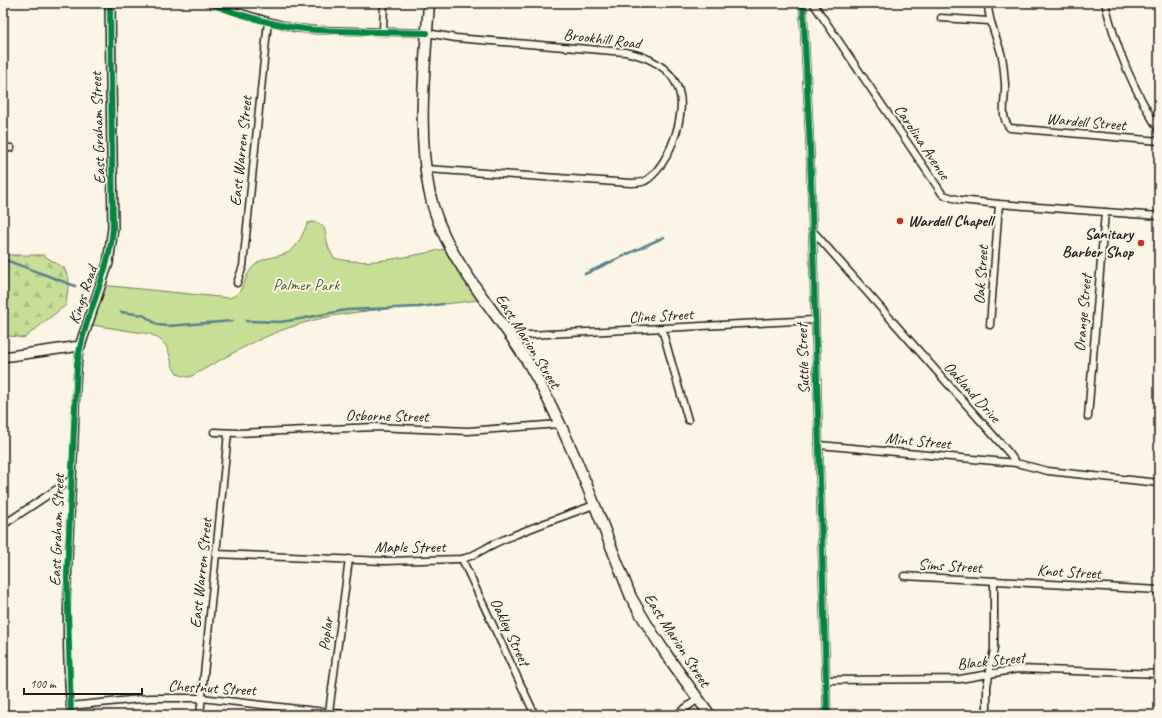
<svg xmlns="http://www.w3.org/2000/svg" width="1162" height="718" font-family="Caveat,sans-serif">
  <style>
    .forest { fill: url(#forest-firs); stroke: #717e58 }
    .park { fill: #c6df95; stroke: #717e58 }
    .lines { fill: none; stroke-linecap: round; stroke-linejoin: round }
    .stream { stroke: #55848d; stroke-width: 2.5 }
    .street-casing { stroke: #1c1c1c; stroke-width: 9 }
    .secondary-casing { stroke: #1c1c1c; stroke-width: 12 }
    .primary-casing { stroke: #1c1c1c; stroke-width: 13 }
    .street { stroke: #fcf5e5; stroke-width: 6 }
    .secondary { stroke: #fcf5e5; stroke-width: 9 }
    .primary { stroke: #fcf5e5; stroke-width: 10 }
    .cycleway-casing { stroke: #fcf5e5; stroke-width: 8 }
    .cycleway { stroke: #00873e; stroke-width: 6 }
    .poi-dot { fill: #c8321e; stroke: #fcf5e5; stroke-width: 1.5 }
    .labels { text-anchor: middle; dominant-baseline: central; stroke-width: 4; stroke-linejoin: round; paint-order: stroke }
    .street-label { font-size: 16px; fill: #1c1c1c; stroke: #fcf5e5 }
    .poi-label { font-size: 16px; font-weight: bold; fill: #1c1c1c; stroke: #fcf5e5; text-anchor: start }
    .park-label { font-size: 16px; fill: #4f5640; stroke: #fcf5e5 }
  </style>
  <defs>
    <pattern id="forest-firs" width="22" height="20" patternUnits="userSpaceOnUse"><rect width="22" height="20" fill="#c6df95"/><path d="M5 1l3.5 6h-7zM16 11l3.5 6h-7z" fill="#aabf80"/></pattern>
  </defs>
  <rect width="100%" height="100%" fill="#fcf5e5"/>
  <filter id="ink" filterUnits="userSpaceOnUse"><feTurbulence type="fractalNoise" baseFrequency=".025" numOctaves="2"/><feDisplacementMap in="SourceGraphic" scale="8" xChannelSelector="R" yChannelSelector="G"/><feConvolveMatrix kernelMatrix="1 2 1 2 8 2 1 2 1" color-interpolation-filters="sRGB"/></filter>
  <g filter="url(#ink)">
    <!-- forest -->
    <path class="forest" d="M 3,252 L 8,255 L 43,255 L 64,268 L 69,279 L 66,305 L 24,338 L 3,335 Z"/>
    <!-- park -->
    <path class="park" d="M 313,222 C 328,224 325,235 328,246 C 329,250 332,254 334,258 C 369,268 417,254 451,248 L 484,299 C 423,309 359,306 300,324 C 260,336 226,357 190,377 C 169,376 174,363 167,348 C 164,341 156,337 150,334 L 86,324 L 101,285 L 229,298 C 246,293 243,275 255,265 C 264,256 279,258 289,252 C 299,246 303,232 308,223 Z"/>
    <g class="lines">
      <!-- stream -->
      <g class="stream">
        <path d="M 3,259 L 75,286"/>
        <path d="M 585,274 L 664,237"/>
        <path d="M 121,312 L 143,315 L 158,325 L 168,326 L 233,321"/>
        <path d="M 246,321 L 280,322 L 300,319 L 346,310 L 420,307 L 443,304"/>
      </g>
      <defs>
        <g id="street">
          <path d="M 208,3 L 268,21 L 294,28 L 316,30 L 427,33 L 456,38 L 625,52 C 647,56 672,67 679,91 C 687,115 668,168 645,181 C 641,183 636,183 631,183 L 426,169"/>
          <path d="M 803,3 L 810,147 L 827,715"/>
          <path d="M 813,3 L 943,195 L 960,200 L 999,204 L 1159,216"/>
          <path d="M 1105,3 C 1116,48 1134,91 1159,130"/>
          <path d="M 988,6 C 989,24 998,39 1002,57 C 1004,66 1004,75 1005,84 C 1006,98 999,118 1010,128 L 1159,141"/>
          <path d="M 941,18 L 989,21"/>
          <path d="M 383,31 L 384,3"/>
          <path d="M 3,148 L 11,148"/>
          <path d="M 812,230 L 1009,453 L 1016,463 L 1048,471 L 1159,483"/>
          <path d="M 237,283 L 243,266 L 268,21"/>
          <path d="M 990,325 L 999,204"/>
          <path d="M 662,329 L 688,420"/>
          <path d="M 510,336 L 815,320"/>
          <path d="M 1088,417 L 1105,212"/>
          <path d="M 214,432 L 238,433 L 375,427 L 468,431 L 559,424"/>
          <path d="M 819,445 L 1016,463"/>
          <path d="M 3,525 L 72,479"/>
          <path d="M 216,554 L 384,561 L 462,559 C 475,556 486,547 498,542 C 529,528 562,517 594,505"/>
          <path d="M 462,559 L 535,715"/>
          <path d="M 904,576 L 1159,590"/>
          <path d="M 826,680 L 960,679 L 1018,669 L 1159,674"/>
          <path d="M 70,706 L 150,698 L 201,698 L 352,715"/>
          <path d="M 329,712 L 349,559"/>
          <path d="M 71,715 C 62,626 70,537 74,448 C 76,414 75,380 80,346"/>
          <path d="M 200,715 L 228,433"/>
          <path d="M 676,715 L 698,699"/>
          <path d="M 987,715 L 987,686 L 994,649 L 994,581"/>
        </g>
        <path id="secondary" d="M 3,357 L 80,346 L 108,263 L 113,228 L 110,3"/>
        <path id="primary" d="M 429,3 C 425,64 417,130 429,190 C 442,258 496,308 530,366 C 572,439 600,520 631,597 C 654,639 682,677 710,715"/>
      </defs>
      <!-- street casing -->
      <use href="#street" class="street-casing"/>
      <!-- secondary casing -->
      <use href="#secondary" class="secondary-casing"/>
      <!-- primary casing -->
      <use href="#primary" class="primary-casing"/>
      <!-- street -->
      <use href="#street" class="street"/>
      <!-- secondary -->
      <use href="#secondary" class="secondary"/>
      <!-- primary -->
      <use href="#primary" class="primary"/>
      <defs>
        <g id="cycleway">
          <path d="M 208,3 C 239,15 285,29 317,30 C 354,32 390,32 427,33"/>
          <path d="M 803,3 L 810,147 L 827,715"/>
          <path d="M 71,715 L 67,575 L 77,365 C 83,318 109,276 113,228 L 110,3"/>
        </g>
      </defs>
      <!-- cycleway casing -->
      <use href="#cycleway" class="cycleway-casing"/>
      <!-- cycleway -->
      <use href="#cycleway" class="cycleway"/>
    </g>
  </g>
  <!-- markers -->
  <g class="poi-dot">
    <circle cx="900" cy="221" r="4"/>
    <circle cx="1141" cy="243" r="4"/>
  </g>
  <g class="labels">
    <!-- street labels -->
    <g class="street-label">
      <text transform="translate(602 39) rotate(7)">Brookhill Road</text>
      <text transform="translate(1086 122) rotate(5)">Wardell Street</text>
      <text transform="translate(98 128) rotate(-92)">East Graham Street</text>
      <text transform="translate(922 142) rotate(56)">Carolina Avenue</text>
      <text transform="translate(241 151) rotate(-84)">East Warren Street</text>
      <text transform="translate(981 275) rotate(-86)">Oak Street</text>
      <text transform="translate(83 295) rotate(-71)">Kings Road</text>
      <text transform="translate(1083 313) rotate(-85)">Orange Street</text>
      <text transform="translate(661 316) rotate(-3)">Cline Street</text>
      <text transform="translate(528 341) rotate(58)">East Marion Street</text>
      <text transform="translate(803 359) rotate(-92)">Suttle Street</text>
      <text transform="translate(972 392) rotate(48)">Oakland Drive</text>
      <text transform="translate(387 416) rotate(1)">Osborne Street</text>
      <text transform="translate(918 441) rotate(5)">Mint Street</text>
      <text transform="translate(57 530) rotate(-88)">East Graham Street</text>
      <text x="410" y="547">Maple Street</text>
      <text transform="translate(950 566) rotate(3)">Sims Street</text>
      <text transform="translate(1069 572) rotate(3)">Knot Street</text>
      <text transform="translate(201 573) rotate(-84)">East Warren Street</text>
      <text transform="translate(510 632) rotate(65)">Oakley Street</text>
      <text transform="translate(326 634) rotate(-83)">Poplar</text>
      <text transform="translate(677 640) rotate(57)">East Marion Street</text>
      <text transform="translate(991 661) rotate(-6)">Black Street</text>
      <text transform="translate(212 688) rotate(3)">Chestnut Street</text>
    </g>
    <!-- poi labels -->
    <g class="poi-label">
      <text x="908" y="221">Wardell Chapell</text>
      <text x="1133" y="234" text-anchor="end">Sanitary<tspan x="1133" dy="18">Barber Shop</tspan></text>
    </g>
    <!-- park labels -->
    <g class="park-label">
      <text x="306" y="285">Palmer Park</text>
    </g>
  </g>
  <!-- margin -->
  <rect width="1162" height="718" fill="none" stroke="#fcf5e5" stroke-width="16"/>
  <rect x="8" y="8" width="1146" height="702" fill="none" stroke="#1c1c1c" stroke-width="1.5" filter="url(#ink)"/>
  <!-- scale -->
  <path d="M24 688v6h118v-6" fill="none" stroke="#1c1c1c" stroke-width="2"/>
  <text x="30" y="688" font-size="12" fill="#1c1c1c" stroke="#fcf5e5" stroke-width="3" paint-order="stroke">100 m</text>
</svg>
